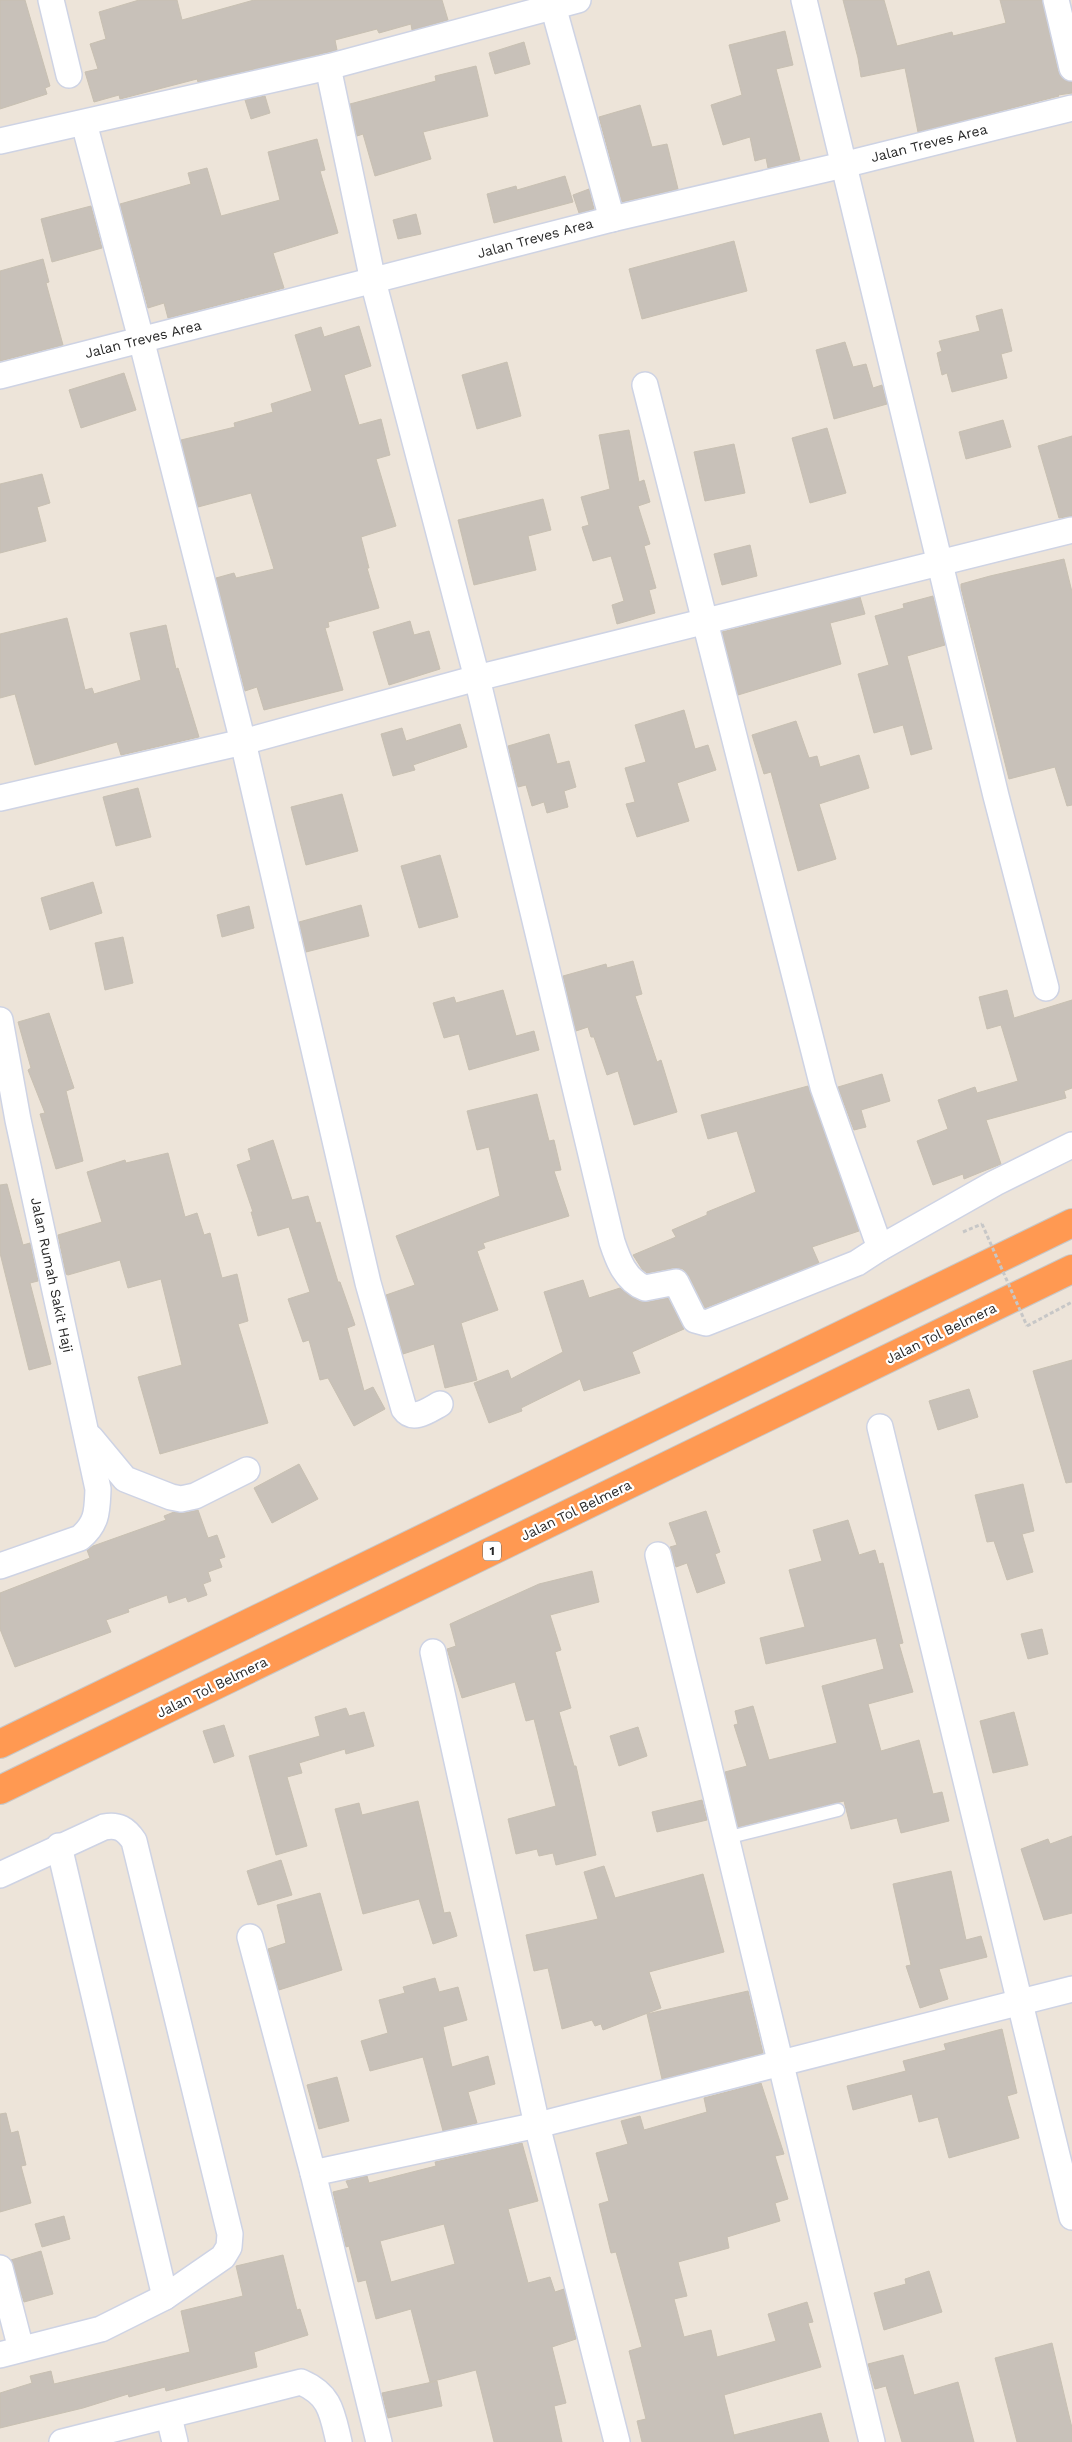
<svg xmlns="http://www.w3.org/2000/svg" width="1072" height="2442" font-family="'Work Sans',sans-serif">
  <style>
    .building { fill: #c8c1b9; stroke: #c8c0b2; fill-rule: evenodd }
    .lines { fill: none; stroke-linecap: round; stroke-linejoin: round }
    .service-casing { stroke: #ced3e4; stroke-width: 15 }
    .minor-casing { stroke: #ced3e4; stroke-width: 28 }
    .motorway-casing { stroke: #c7c7c7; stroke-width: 30 }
    .path { stroke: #c7c7c7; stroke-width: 3; stroke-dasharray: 4 2.5; stroke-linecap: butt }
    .service { stroke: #fff; stroke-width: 12 }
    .minor { stroke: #fff; stroke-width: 25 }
    .motorway { stroke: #ff9952; stroke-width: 28 }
    .path-bridge { stroke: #c7c7c7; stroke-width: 3; stroke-dasharray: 4 2.5; stroke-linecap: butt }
    .labels { text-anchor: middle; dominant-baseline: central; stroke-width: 4.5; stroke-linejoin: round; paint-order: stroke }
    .shield { fill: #fff; stroke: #696969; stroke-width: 1 }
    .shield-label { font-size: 12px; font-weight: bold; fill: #292929 }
    .street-label { font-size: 14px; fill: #292929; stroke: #fff }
  </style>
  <rect width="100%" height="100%" fill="#ede4d9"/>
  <!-- building -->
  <g class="building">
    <path d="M 0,0 L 25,0 L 50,86 L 45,88 L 47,94 L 0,109 Z"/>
    <path d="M 139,0 L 177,0 L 182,20 L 254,0 L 442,0 L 448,20 L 412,30 L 411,24 L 379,33 L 377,29 L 335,40 L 337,50 L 325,53 L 198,82 L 197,79 L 120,99 L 119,95 L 94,102 L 85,72 L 98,69 L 90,44 L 106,39 L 99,12 Z"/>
    <path d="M 843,0 L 884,0 L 897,46 L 952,32 L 953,36 L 1006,23 L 1000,0 L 1042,0 L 1058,71 L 1062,78 L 1072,82 L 1072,93 L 1058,95 L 1059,96 L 918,132 L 905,68 L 861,77 L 858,58 Z"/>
    <path d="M 785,31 L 793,65 L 776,69 L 800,160 L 768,168 L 766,158 L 755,161 L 750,137 L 723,145 L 711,105 L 742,95 L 729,45 Z"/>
    <path d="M 524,42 L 530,64 L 495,74 L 489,53 Z"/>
    <path d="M 476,66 L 488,116 L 423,132 L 431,159 L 375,176 L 363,134 L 357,136 L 350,104 L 436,81 L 435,76 Z"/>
    <path d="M 265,96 L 270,113 L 251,119 L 245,100 Z"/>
    <path d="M 640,105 L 652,147 L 667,144 L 678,189 L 622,202 L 599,117 Z"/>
    <path d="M 317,139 L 325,170 L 320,171 L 338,233 L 273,253 L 284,288 L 168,318 L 164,303 L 148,308 L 120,204 L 191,184 L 188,173 L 207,168 L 221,216 L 280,200 L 268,152 Z"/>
    <path d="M 565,176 L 573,202 L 494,223 L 487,194 L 516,186 L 517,190 Z"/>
    <path d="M 589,189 L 594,209 L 579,213 L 573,195 Z"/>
    <path d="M 91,206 L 102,248 L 52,262 L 41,219 Z"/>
    <path d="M 416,214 L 421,234 L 398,239 L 393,220 Z"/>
    <path d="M 734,241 L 747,291 L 642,319 L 629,269 Z"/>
    <path d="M 43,259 L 49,282 L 46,283 L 63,345 L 0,361 L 0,271 Z"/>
    <path d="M 1002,309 L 1012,351 L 1001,354 L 1007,378 L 952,392 L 947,373 L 942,375 L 937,353 L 942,351 L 939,341 L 980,331 L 976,316 Z"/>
    <path d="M 359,326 L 371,366 L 344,375 L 359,425 L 381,419 L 390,455 L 376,459 L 396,526 L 361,537 L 369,568 L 367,568 L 379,608 L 328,622 L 329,627 L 325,628 L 343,690 L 264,710 L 257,687 L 245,691 L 216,578 L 234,573 L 236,578 L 274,569 L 251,493 L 198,507 L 181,440 L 235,427 L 234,423 L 273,412 L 271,404 L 312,391 L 295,335 L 321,327 L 324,337 Z"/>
    <path d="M 845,342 L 853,367 L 866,364 L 873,388 L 882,385 L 887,404 L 834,419 L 816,350 Z"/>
    <path d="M 507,362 L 521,416 L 477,429 L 462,375 Z"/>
    <path d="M 124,373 L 136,410 L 81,428 L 69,390 Z"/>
    <path d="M 1003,420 L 1011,447 L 966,459 L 959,432 Z"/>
    <path d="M 827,428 L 846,493 L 810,503 L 792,438 Z"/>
    <path d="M 629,430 L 639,482 L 644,480 L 650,502 L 638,506 L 650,544 L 644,546 L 656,588 L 649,590 L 655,613 L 617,624 L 612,605 L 624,601 L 611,556 L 593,561 L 582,527 L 589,525 L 581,497 L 610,489 L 599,435 Z"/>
    <path d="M 1072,436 L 1072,516 L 1059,518 L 1038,446 Z"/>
    <path d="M 734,444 L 745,493 L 705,501 L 694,452 Z"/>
    <path d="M 42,474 L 50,503 L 37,507 L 46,541 L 0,553 L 0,484 Z"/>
    <path d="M 543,499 L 551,530 L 528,536 L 536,570 L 474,585 L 458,520 Z"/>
    <path d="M 750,545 L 757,576 L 722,585 L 714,554 Z"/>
    <path d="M 1064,559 L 1072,592 L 1072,805 L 1067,806 L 1055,767 L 1009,779 L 961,588 L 961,584 L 990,576 Z"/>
    <path d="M 933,596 L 945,645 L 907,656 L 932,749 L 911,755 L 903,725 L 874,733 L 858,674 L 889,665 L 875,616 L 904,608 L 903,604 Z"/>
    <path d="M 860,597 L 865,614 L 830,623 L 841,664 L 738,695 L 722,632 Z"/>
    <path d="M 67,618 L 85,690 L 92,688 L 94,694 L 141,680 L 130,633 L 166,625 L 176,669 L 178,668 L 199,737 L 121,755 L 117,742 L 35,765 L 15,694 L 0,698 L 0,634 Z"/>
    <path d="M 410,621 L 414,635 L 429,631 L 440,669 L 389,685 L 373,632 Z"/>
    <path d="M 684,710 L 695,749 L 708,745 L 716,770 L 677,783 L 689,821 L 637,837 L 626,804 L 635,802 L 625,768 L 646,762 L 635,725 Z"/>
    <path d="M 796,721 L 809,758 L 817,756 L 820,767 L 859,755 L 869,788 L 819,804 L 836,859 L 798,871 L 771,772 L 764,774 L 752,735 Z"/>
    <path d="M 460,724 L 467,747 L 413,765 L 415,770 L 393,776 L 381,734 L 402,728 L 406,741 Z"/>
    <path d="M 549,734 L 557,764 L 569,761 L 576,787 L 564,791 L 568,807 L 547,813 L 544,802 L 532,806 L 526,785 L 518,787 L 508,746 Z"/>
    <path d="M 138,788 L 151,837 L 116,846 L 103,797 Z"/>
    <path d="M 342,794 L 358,851 L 306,865 L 291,807 Z"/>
    <path d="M 440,855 L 458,917 L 419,928 L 401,866 Z"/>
    <path d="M 93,882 L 102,913 L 50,930 L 41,898 Z"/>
    <path d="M 361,905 L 369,936 L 306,952 L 299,922 Z"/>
    <path d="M 249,906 L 254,928 L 222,937 L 217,915 Z"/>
    <path d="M 123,937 L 133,983 L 105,990 L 95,943 Z"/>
    <path d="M 633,961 L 642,994 L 635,996 L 657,1062 L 661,1060 L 677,1112 L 634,1125 L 618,1071 L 607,1075 L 594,1037 L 591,1037 L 588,1027 L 576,1031 L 563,976 L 606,964 L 607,968 Z"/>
    <path d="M 503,990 L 516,1036 L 534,1031 L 539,1050 L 469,1070 L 459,1034 L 444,1038 L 433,1003 L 454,997 L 456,1003 Z"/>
    <path d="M 1007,990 L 1014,1018 L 1072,1000 L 1072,1088 L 1064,1091 L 1066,1098 L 986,1120 L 1001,1164 L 964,1179 L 963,1174 L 933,1185 L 917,1141 L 948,1129 L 938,1100 L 975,1087 L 977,1093 L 1018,1081 L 1001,1025 L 987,1029 L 979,997 Z"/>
    <path d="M 49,1013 L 74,1088 L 66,1091 L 83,1161 L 56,1169 L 40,1114 L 45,1113 L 28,1070 L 31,1068 L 18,1022 Z"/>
    <path d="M 882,1074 L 890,1101 L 861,1110 L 866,1127 L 854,1130 L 838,1087 Z"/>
    <path d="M 808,1086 L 859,1231 L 812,1247 L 819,1263 L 705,1308 L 689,1276 L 683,1269 L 673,1268 L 647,1273 L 642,1269 L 633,1255 L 676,1237 L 672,1230 L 707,1215 L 707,1212 L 756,1192 L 737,1131 L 708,1139 L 701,1115 Z"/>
    <path d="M 537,1094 L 549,1141 L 554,1140 L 561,1170 L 554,1171 L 569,1216 L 483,1243 L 485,1248 L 477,1251 L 498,1310 L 461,1323 L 477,1380 L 445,1388 L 434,1344 L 403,1354 L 386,1295 L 415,1285 L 396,1236 L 500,1196 L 489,1147 L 477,1150 L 467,1111 Z"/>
    <path d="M 273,1140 L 292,1200 L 308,1196 L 316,1223 L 320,1222 L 338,1282 L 340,1282 L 355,1325 L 347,1328 L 364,1391 L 373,1387 L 385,1409 L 354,1426 L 328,1378 L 320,1380 L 309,1340 L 303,1342 L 288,1299 L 310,1292 L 289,1227 L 258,1236 L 251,1212 L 253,1212 L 237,1165 L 251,1160 L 248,1149 Z"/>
    <path d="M 168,1153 L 185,1217 L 197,1213 L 204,1235 L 210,1233 L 222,1278 L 237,1274 L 248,1321 L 238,1324 L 268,1423 L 160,1454 L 138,1377 L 182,1365 L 161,1279 L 128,1288 L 120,1260 L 68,1275 L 66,1274 L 58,1235 L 102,1222 L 87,1172 L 125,1160 L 126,1163 Z"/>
    <path d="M 7,1184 L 23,1245 L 30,1243 L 38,1281 L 30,1283 L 51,1364 L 29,1370 L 0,1253 L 0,1185 Z"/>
    <path d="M 583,1280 L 589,1298 L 620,1288 L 639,1301 L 648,1302 L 668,1298 L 684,1329 L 632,1352 L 640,1373 L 584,1391 L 580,1379 L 521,1408 L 522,1411 L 489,1423 L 474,1383 L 508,1370 L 511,1379 L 563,1352 L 544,1292 Z"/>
    <path d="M 1072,1360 L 1072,1482 L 1066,1483 L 1033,1371 Z"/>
    <path d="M 969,1389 L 978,1417 L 938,1430 L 929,1401 Z"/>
    <path d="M 299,1464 L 318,1499 L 272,1523 L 254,1488 Z"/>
    <path d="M 1023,1484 L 1034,1531 L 1022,1534 L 1033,1572 L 1007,1580 L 994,1541 L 987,1542 L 975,1495 Z"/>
    <path d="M 198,1510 L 208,1538 L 217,1535 L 225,1557 L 219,1559 L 222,1567 L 208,1572 L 211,1581 L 203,1584 L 207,1595 L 188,1602 L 186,1597 L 169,1603 L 167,1595 L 128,1609 L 129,1612 L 106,1620 L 111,1632 L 15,1667 L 0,1629 L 0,1593 L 90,1558 L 87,1550 L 93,1546 L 166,1520 L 164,1516 L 174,1512 L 184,1513 Z"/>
    <path d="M 706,1511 L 720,1552 L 715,1554 L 725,1583 L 697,1593 L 687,1563 L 676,1567 L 670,1547 L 677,1545 L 669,1523 Z"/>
    <path d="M 848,1520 L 859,1555 L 875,1550 L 879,1564 L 883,1563 L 903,1643 L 899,1644 L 913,1692 L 868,1704 L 881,1751 L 919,1740 L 933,1794 L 942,1792 L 949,1821 L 901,1833 L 897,1818 L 851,1829 L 844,1801 L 738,1827 L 725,1772 L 747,1766 L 734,1725 L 738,1724 L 735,1711 L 753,1706 L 769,1760 L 837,1743 L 822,1686 L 884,1669 L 876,1638 L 766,1664 L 760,1638 L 805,1627 L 789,1570 L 822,1561 L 813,1530 Z"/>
    <path d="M 592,1571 L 599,1602 L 550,1615 L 561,1650 L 555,1652 L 571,1708 L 559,1712 L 574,1766 L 576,1766 L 596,1855 L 556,1865 L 553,1853 L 539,1856 L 537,1849 L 516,1854 L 508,1819 L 556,1806 L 534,1719 L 526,1721 L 515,1682 L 462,1698 L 447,1649 L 456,1646 L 450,1624 L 539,1584 Z"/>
    <path d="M 1042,1629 L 1048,1654 L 1028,1659 L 1021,1634 Z"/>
    <path d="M 346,1708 L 349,1716 L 364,1712 L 374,1746 L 346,1754 L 345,1749 L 299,1763 L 302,1773 L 287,1777 L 307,1846 L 276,1855 L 249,1756 L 320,1736 L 315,1717 Z"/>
    <path d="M 1014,1712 L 1028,1765 L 993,1773 L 980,1721 Z"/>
    <path d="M 224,1725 L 234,1756 L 214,1763 L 203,1731 Z"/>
    <path d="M 638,1727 L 647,1756 L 619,1766 L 610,1736 Z"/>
    <path d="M 702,1800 L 707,1820 L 657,1832 L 652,1812 Z"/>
    <path d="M 418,1801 L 444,1913 L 450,1912 L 457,1936 L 433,1944 L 419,1899 L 363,1914 L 335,1809 L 359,1803 L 362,1815 Z"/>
    <path d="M 1072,1836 L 1072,1913 L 1044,1920 L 1021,1849 L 1048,1839 L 1050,1844 Z"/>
    <path d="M 281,1860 L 292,1895 L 258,1905 L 247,1871 Z"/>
    <path d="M 604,1866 L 615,1898 L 703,1874 L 724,1952 L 649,1972 L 661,2008 L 603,2030 L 601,2024 L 595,2026 L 592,2020 L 562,2029 L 548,1968 L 534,1971 L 526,1935 L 598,1919 L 584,1872 Z"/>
    <path d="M 951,1871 L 966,1940 L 981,1936 L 987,1957 L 939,1969 L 948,1999 L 920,2008 L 906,1966 L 911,1965 L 893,1884 Z"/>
    <path d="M 320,1893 L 342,1970 L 279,1990 L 268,1949 L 286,1943 L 277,1905 Z"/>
    <path d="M 435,1978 L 439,1992 L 458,1987 L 467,2020 L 443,2027 L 452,2067 L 488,2056 L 495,2084 L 468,2092 L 477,2123 L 443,2131 L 423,2057 L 370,2071 L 361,2041 L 388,2033 L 379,2000 L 405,1993 L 403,1987 Z"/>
    <path d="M 748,1991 L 763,2053 L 662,2079 L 647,2014 Z"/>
    <path d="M 1002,2029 L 1017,2093 L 1007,2096 L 1019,2138 L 949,2158 L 938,2117 L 919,2122 L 912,2094 L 853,2110 L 847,2086 L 906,2071 L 903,2061 L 946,2050 L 944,2044 Z"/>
    <path d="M 337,2077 L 349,2121 L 319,2129 L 307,2085 Z"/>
    <path d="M 761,2083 L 784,2154 L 775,2156 L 788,2199 L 775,2203 L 780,2221 L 727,2237 L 729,2248 L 678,2262 L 687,2296 L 674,2299 L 684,2337 L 711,2330 L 717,2357 L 776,2341 L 768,2314 L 807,2302 L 813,2322 L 808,2323 L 821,2367 L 724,2395 L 735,2439 L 734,2435 L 821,2413 L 829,2442 L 642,2442 L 637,2421 L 646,2419 L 629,2351 L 642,2347 L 616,2252 L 611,2253 L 599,2204 L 609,2201 L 596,2153 L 628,2144 L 621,2121 L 640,2116 L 644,2130 L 707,2112 L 704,2098 Z"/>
    <path d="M 6,2113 L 11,2133 L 18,2131 L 26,2165 L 21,2166 L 31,2203 L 0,2212 L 0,2114 Z"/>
    <path d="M 522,2143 L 538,2201 L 508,2209 L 528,2283 L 550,2277 L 555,2292 L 564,2289 L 576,2339 L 552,2347 L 566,2403 L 554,2406 L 562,2442 L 494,2442 L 476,2370 L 430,2382 L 411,2309 L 376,2319 L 366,2280 L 358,2282 L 349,2246 L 346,2247 L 333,2192 L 349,2188 L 346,2181 L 367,2176 L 369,2183 L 436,2166 L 435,2162 ZM 444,2224 L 455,2264 L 391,2282 L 380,2241 Z"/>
    <path d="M 64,2216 L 70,2239 L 42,2247 L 35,2224 Z"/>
    <path d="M 41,2251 L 53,2294 L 24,2302 L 11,2260 Z"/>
    <path d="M 283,2255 L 297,2310 L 300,2309 L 308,2335 L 254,2352 L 257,2367 L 166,2391 L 165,2387 L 129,2397 L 128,2394 L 83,2408 L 0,2428 L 0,2393 L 32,2383 L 30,2376 L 51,2371 L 54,2384 L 190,2352 L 181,2311 L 243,2296 L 236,2266 Z"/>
    <path d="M 929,2271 L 942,2312 L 884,2330 L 874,2293 L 906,2284 L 905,2279 Z"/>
    <path d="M 1052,2343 L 1072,2428 L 1072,2442 L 1017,2442 L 995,2358 Z"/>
    <path d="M 903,2355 L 914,2395 L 958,2382 L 974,2442 L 902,2442 L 886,2386 L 875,2389 L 868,2364 Z"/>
    <path d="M 437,2381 L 442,2406 L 388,2418 L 382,2393 Z"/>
  </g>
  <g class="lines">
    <defs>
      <path id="service" d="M 726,1838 L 838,1810"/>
      <g id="minor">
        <path d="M 51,0 L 69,75"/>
        <path d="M 804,0 L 996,796 L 1046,988"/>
        <path d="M 1056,0 L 1072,68"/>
        <path d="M 553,6 L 612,219"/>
        <path d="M 328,67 L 373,281 L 477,678 L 612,1242 C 618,1260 625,1280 645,1288 L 676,1282 L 695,1320 L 706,1323 L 857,1263 L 880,1248"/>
        <path d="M 84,123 L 141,339 L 243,742 L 368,1283 L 404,1409 C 413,1422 429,1410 440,1404"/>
        <path d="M 0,141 L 328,67 L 578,0"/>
        <path d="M 0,376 L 612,219 L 843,165 L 1072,108"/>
        <path d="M 645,385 L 823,1087 L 880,1248 L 995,1183 L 1072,1145"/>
        <path d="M 0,798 L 243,742 L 477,678 L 1072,530"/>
        <path d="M 0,1020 L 18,1120 L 98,1489 C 97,1510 98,1523 80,1538 L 0,1566"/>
        <path d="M 880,1427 L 1072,2217"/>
        <path d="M 91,1438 L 125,1479 L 171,1497 L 181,1499 L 195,1496 L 247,1470"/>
        <path d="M 658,1555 L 872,2442"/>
        <path d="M 433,1652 L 537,2125 L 617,2442"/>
        <path d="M 59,1846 L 165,2297"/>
        <path d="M 0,1875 L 104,1827 C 118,1824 126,1829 134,1841 L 230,2234 L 229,2247 L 223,2257 L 165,2297 L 101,2329 L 0,2355"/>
        <path d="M 250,1937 L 313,2173 L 379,2442"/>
        <path d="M 313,2173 L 542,2124 L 1072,1989"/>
        <path d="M 0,2268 L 21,2349"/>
        <path d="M 169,2417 L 175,2442"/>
        <path d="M 62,2442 L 301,2382 C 331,2395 332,2413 339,2442"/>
      </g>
      <g id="motorway">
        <path d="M 0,1744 L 1072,1223"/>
        <path d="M 0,1790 L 1072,1269"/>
      </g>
    </defs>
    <!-- service casing -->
    <use href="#service" class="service-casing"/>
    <!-- minor casing -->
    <use href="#minor" class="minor-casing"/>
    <!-- motorway casing -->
    <use href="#motorway" class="motorway-casing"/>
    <!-- path -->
    <g class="path">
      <path d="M 963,1232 L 982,1224"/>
      <path d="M 1027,1326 L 1072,1302"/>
    </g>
    <!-- service -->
    <use href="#service" class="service"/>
    <!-- minor -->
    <use href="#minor" class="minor"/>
    <!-- motorway -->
    <use href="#motorway" class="motorway"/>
    <!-- path-bridge -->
    <path class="path-bridge" d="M 982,1224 L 1027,1326"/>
  </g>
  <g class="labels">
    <!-- shield labels -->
    <rect class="shield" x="483" y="1541.5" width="18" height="19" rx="4"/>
    <g class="shield-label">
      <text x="492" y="1551">1</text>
    </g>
    <!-- street labels -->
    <g class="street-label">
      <text transform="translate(929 143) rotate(-14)">Jalan Treves Area</text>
      <text transform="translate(535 238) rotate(-15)">Jalan Treves Area</text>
      <text transform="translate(143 339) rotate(-14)">Jalan Treves Area</text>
      <text transform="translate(52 1275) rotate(78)">Jalan Rumah Sakit Haji</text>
      <text transform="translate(941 1333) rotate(-26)">Jalan Tol Belmera</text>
      <text transform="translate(576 1510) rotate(-26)">Jalan Tol Belmera</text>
      <text transform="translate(212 1687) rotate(-26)">Jalan Tol Belmera</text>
    </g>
  </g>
</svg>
